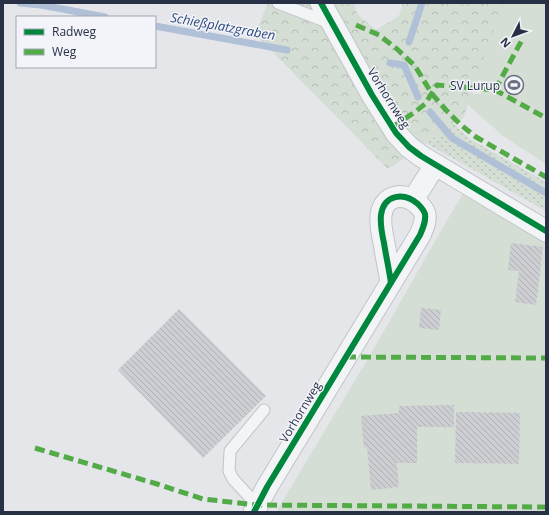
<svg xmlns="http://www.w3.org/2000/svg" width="549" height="515" font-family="'Open Sans',sans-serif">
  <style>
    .grass { fill: url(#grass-dots) }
    .forest { fill: url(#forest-crowns) }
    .garden { fill: #d4ded4 }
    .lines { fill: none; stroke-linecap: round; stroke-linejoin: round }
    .stream { stroke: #b0c0d7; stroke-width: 7 }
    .building { fill: url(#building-back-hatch) }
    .service-casing { stroke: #c2c4c8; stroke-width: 13 }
    .minor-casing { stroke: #c2c4c8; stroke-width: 23 }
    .service { stroke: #f3f4f6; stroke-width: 11 }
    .minor { stroke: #f3f4f6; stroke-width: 21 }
    .quiet { stroke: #53ab47; stroke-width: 5; stroke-dasharray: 10 5; stroke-linecap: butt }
    .cycleway-casing { stroke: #f2f4f9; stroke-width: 8 }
    .cycleway { stroke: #00873e; stroke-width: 6 }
    .labels { text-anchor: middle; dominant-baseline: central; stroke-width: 3; stroke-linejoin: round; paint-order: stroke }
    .poi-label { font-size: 12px; fill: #283046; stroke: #f2f4f9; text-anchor: end }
    .street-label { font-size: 12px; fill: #283046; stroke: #f2f4f9 }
    .water-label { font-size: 13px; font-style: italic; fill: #2e4b7e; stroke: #f2f4f9 }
  </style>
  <defs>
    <pattern id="grass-dots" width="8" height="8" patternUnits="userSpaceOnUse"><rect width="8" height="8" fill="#d4ded4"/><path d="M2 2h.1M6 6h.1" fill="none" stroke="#b6bfb7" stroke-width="1.8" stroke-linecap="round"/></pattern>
    <pattern id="forest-crowns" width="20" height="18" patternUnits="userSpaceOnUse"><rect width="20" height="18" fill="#d4ded4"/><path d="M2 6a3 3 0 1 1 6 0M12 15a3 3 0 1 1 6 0" fill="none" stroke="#b6bfb7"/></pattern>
    <pattern id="building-back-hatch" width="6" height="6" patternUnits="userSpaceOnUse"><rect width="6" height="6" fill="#cdced2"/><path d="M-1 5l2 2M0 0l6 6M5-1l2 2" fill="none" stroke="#b0b1b6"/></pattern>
  </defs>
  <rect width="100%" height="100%" fill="#e4e6ea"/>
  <!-- grass -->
  <path class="grass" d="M 454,124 L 470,139 L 546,182 L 546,211 L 426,143 Z"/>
  <!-- forest -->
  <path class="forest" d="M 268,3 L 354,3 L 357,14 L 376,30 L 399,16 L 403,3 L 508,3 L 463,118 L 388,169 L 255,34 Z"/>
  <!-- garden -->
  <g class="garden">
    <path d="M 503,3 L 546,3 L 546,164 L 503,136 L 467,104 L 471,94 L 481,94 L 481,80 L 476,80 Z"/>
    <path d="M 466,189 L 546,236 L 546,512 L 276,512 L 369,357 L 450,215 Z"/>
  </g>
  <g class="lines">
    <!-- stream -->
    <g class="stream">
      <path d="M 20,3 L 41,5 L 105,17"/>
      <path d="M 155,26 L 287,50"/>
      <path d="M 409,42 L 422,3"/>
      <path d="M 390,63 L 404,65 L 418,97"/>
      <path d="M 430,112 L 452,138 L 546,193"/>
    </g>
  </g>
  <!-- building -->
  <g class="building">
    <path d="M 511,243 L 543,247 L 536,305 L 515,302 L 519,271 L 508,270 Z"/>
    <path d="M 421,308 L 441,310 L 439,330 L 419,328 Z"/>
    <path d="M 179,309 L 266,396 L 203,458 L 118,370 Z"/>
    <path d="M 454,405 L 454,427 L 417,427 L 417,463 L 397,463 L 399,487 L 371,490 L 367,447 L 364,448 L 361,416 L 399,413 L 399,406 Z"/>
    <path d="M 456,412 L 520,413 L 519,464 L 455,463 Z"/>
  </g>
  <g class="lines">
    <defs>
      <g id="service">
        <path d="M 278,3 L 330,23"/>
        <path d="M 257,505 L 233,479 L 229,471 L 230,451 L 264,410"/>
      </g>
      <g id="minor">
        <path d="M 321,3 L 372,95 L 396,133 L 409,147 L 421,156 L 546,231"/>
        <path d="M 413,200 L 435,165"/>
        <path d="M 254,512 L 267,487 L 420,235 C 423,228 426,222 425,214 C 424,211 421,207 418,204 C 404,192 384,194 381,215 C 380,224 382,234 384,243 C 386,256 389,269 391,283"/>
      </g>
    </defs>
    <!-- service casing -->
    <use href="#service" class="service-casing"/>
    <!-- minor casing -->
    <use href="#minor" class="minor-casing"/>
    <!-- service -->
    <use href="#service" class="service"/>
    <!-- minor -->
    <use href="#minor" class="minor"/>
    <!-- quiet -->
    <g class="quiet">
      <path d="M 356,25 L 379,35 L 397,49 L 415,66 L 432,94 L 446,110 L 461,125 L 476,137 L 546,177"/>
      <path d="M 495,90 L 523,38"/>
      <path d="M 392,127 L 415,112 L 425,104 L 437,85 L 495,90 L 546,118"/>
      <path d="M 346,357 L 546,358"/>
      <path d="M 35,448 L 157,484 L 203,499 L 257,505 L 546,507"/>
    </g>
    <defs>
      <g id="cycleway">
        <path d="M 321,3 L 372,95 L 396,133 L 409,147 L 421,156 L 546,231"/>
        <path d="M 254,512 L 267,487 L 420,235 C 423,228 426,222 425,214 C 424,211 421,207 418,204 C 404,192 384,194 381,215 C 380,224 382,234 384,243 C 386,256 389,269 391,283"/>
      </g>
    </defs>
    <!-- cycleway casing -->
    <use href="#cycleway" class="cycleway-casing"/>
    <!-- cycleway -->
    <use href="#cycleway" class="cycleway"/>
  </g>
  <!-- icons -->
  <defs>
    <symbol id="stadium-ring" viewBox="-11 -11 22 22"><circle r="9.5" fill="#f2f4f9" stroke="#6a707f" stroke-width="1.5"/><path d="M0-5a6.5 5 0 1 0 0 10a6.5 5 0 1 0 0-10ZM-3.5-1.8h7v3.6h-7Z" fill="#6a707f"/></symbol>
  </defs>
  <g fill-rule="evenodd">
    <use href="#stadium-ring" x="503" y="74" width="22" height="22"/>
  </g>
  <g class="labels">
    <!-- poi labels -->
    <g class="poi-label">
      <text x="500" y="85">SV Lurup</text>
    </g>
    <!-- street labels -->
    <g class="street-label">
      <text transform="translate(389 98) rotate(58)">Vorhornweg</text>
      <text transform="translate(300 412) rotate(-59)">Vorhornweg</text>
    </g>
    <!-- water labels -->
    <g class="water-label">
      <text transform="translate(223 26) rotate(10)">Schießplatzgraben</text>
    </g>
  </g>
  <!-- border -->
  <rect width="549" height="515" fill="none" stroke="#283046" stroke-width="8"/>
  <!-- legend -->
  <rect x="16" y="16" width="140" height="52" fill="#f2f4f9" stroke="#a1a6b1"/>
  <rect x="24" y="29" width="20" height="6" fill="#00873e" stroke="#a1a6b1"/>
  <text x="52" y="36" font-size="12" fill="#283046">Radweg</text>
  <rect x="24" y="49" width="20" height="6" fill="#53ab47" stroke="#a1a6b1"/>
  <text x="52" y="56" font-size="12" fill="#283046">Weg</text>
  <!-- north arrow -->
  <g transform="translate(513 36) rotate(228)" stroke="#f2f4f9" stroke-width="3" paint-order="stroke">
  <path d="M0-3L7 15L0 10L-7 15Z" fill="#283046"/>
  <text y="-6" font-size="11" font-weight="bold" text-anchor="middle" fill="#283046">N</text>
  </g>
</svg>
